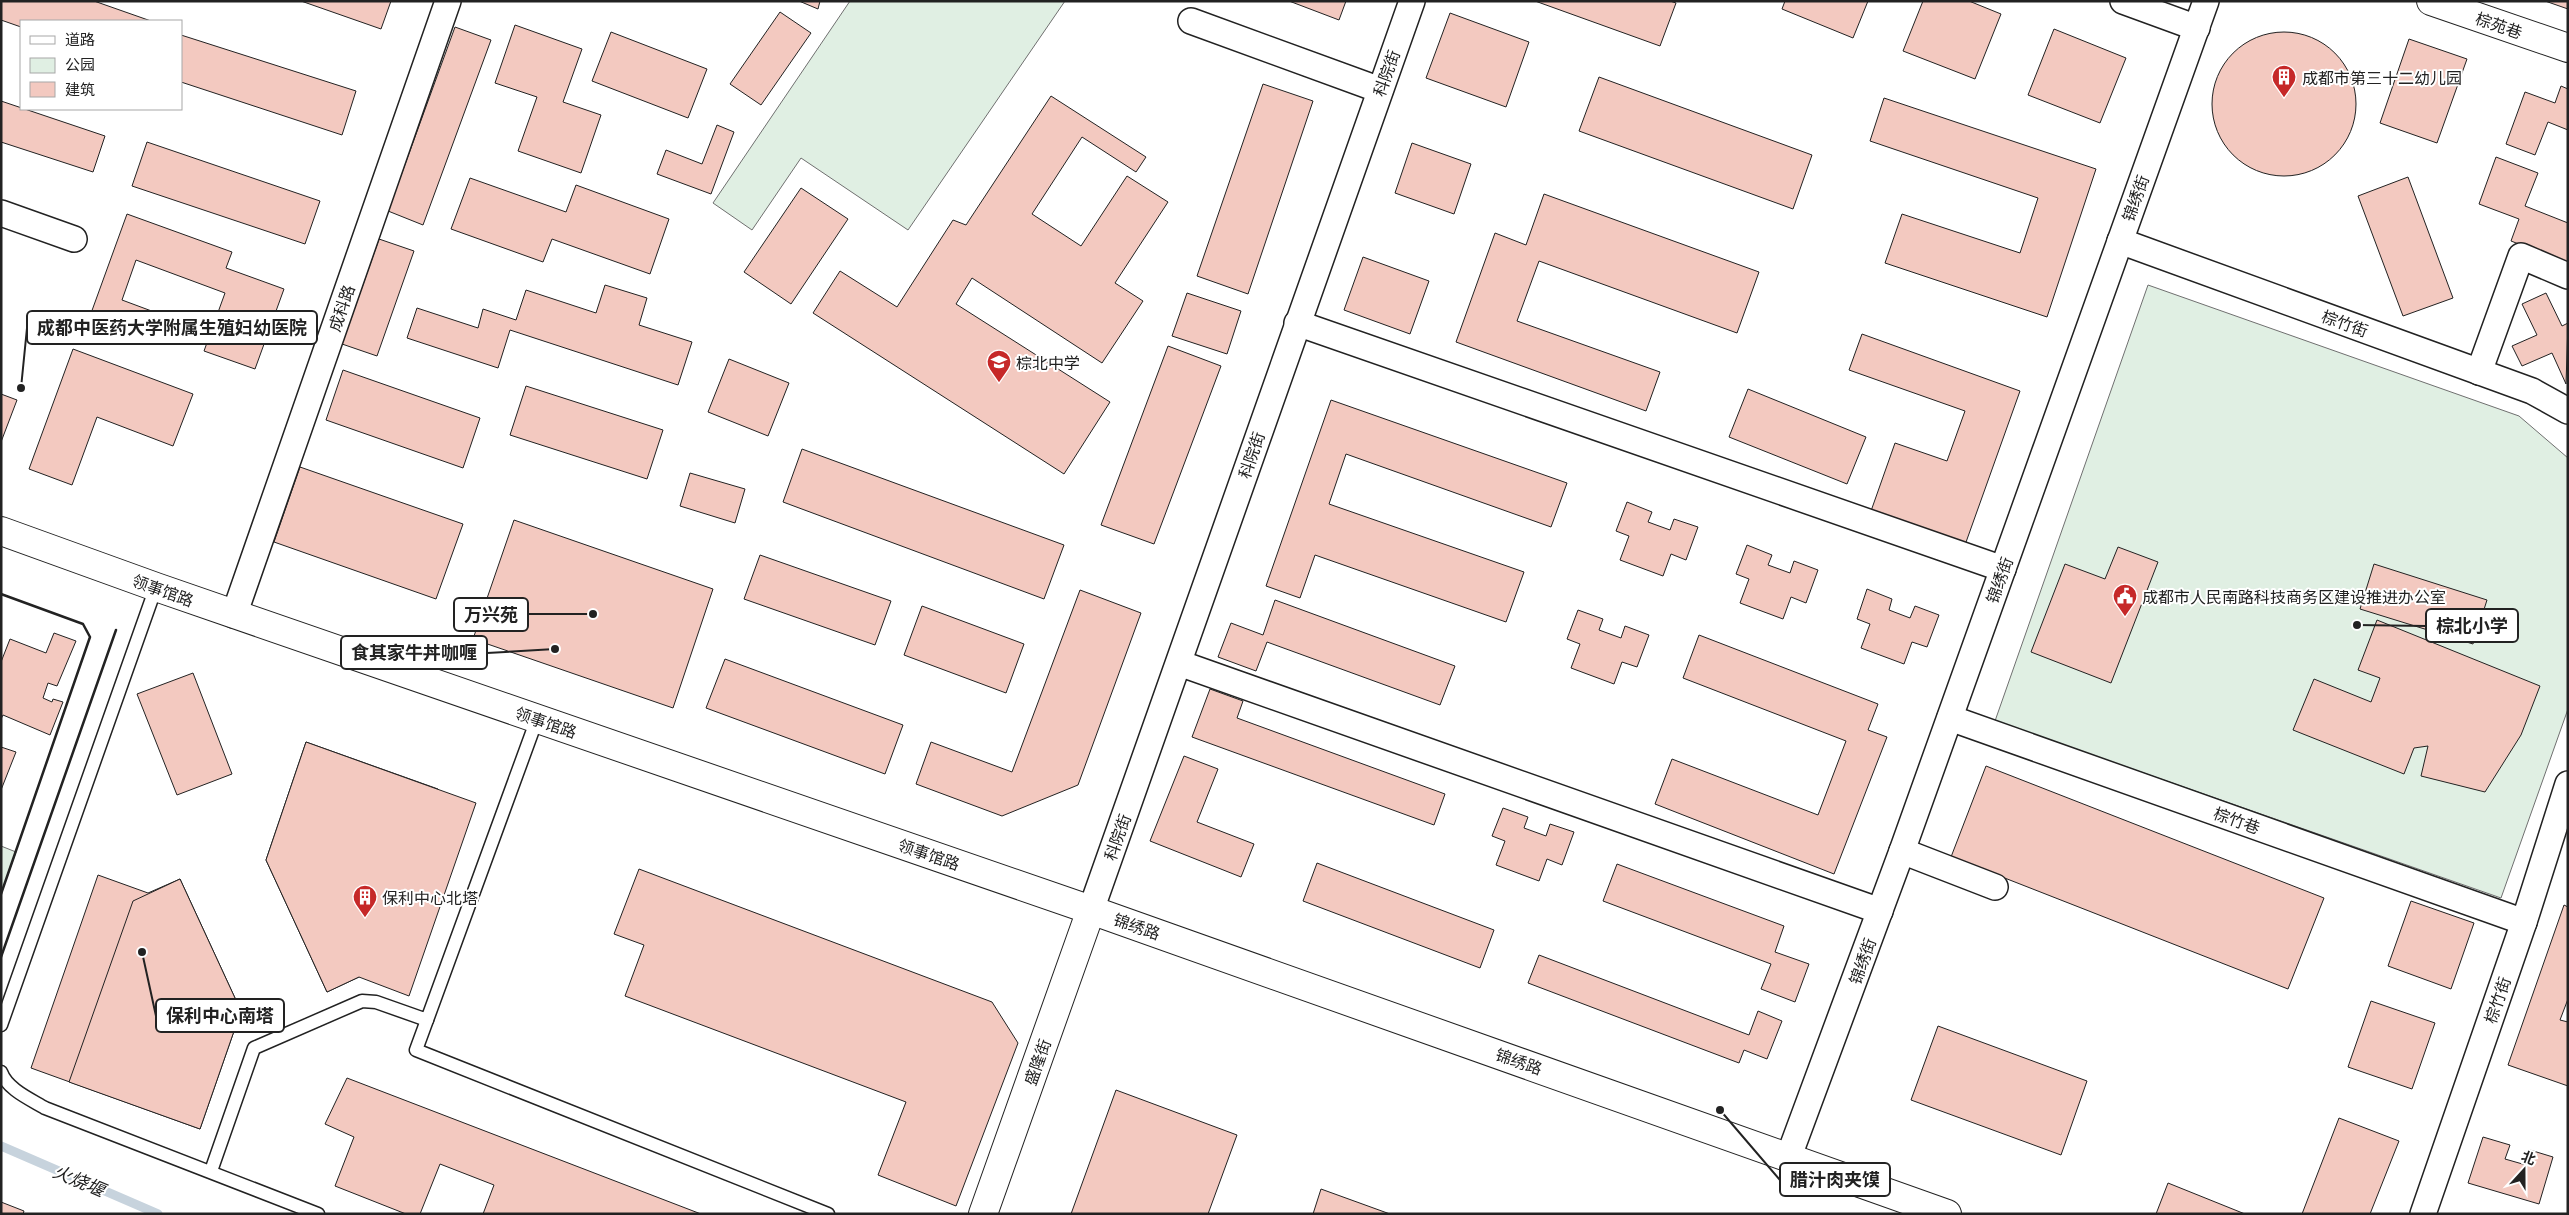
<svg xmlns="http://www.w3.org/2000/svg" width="2569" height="1215" font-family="'Exo 2','Noto Sans SC',sans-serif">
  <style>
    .green { fill: #e0efe3; stroke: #6f6f6f }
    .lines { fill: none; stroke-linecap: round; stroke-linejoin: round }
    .stream { stroke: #c7d3dd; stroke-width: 9 }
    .building { fill: #f3c9c0; stroke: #222 }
    .service-casing { stroke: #222; stroke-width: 15 }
    .minor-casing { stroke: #222; stroke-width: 28 }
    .tertiary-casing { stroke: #222; stroke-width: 30 }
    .secondary-casing { stroke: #222; stroke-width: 30 }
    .service { stroke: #fff; stroke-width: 12 }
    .minor { stroke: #fff; stroke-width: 25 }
    .tertiary { stroke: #fff; stroke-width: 28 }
    .secondary { stroke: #fff; stroke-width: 28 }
    .wall { stroke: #222; stroke-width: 2.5 }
    .labels { text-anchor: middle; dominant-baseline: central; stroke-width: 4; stroke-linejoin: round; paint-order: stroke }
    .street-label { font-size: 16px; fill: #222; stroke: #fff }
    .poi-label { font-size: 16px; fill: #222; stroke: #fff; text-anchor: start }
    .water-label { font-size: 18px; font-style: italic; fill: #222; stroke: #fff }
    .leader { fill: none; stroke: #222; stroke-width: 2 }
    .callout-dot { fill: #222; stroke: #fff; stroke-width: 2 }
    .callout { fill: #fff; stroke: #222; stroke-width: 2 }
    .callout-label { font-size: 18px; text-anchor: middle; font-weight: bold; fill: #222 }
  </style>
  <rect width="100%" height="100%" fill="#fff"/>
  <!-- green -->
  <g class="green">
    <path d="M 850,1 L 1065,1 L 908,230 L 801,158 L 752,230 L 713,203 Z"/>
    <path d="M 2148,285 L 2519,416 L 2568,458 L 2568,709 L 2501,898 L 1995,721 Z"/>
    <path d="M 1,846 L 16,852 L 1,894 Z"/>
  </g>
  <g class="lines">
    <!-- stream -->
    <path class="stream" d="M 1,1146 L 158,1214"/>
  </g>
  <!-- building -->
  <g class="building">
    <path d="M 1,1 L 94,1 L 151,21 L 21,21 L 21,27 L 1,20 Z"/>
    <path d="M 301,1 L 391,1 L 381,29 Z"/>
    <path d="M 799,1 L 820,1 L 818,9 Z"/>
    <path d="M 1289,1 L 1346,1 L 1339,20 Z"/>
    <path d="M 1535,1 L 1670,1 L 1676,3 L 1660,46 Z"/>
    <path d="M 1785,1 L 1868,1 L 1853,38 L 1782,9 Z"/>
    <path d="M 1923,1 L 1969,1 L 2001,14 L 1975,79 L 1903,51 Z"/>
    <path d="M 2545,1 L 2568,1 L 2568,9 Z"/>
    <path d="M 780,12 L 811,33 L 761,105 L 730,84 Z"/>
    <path d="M 1450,13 L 1529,42 L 1506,107 L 1426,78 Z"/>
    <path d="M 515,25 L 582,49 L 563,102 L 601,115 L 581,173 L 518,151 L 537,97 L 495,83 Z"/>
    <path d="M 455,27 L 491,40 L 423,225 L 388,211 Z"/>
    <path d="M 2054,29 L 2126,58 L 2100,123 L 2028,95 Z"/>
    <circle cx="2284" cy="104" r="72"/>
    <path d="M 611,32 L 707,69 L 688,118 L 592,81 Z"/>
    <path d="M 181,35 L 356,91 L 342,135 L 181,82 Z"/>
    <path d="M 2409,39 L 2467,59 L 2437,143 L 2380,123 Z"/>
    <path d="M 1599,77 L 1812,155 L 1793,209 L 1579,131 Z"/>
    <path d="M 1263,84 L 1313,101 L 1248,294 L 1197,276 Z"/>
    <path d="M 2561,86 L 2568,89 L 2568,130 L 2548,122 L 2535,155 L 2506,144 L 2525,92 L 2555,103 Z"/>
    <path d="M 1051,96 L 1146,157 L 1136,172 L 1082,137 L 1032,214 L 1081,246 L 1127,176 L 1168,202 L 1115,283 L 1143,301 L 1102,363 L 972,278 L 956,304 L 1110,402 L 1064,474 L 813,313 L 840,271 L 897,307 L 953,220 L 966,225 Z"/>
    <path d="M 1884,98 L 2096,169 L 2047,317 L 1885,263 L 1902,214 L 2020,253 L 2038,198 L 1870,141 Z"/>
    <path d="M 1,101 L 105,136 L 93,172 L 1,142 Z"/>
    <path d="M 717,125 L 734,132 L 711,194 L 657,174 L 666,150 L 702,164 Z"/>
    <path d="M 147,142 L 320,201 L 305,244 L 132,186 Z"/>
    <path d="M 1412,143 L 1471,164 L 1454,214 L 1395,193 Z"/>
    <path d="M 2496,157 L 2538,173 L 2525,206 L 2568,223 L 2568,263 L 2511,241 L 2519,219 L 2479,204 Z"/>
    <path d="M 2408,177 L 2453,298 L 2403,316 L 2358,196 Z"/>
    <path d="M 470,178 L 566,212 L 576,185 L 669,219 L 650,274 L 552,239 L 543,262 L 451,229 Z"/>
    <path d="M 801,188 L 848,219 L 791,304 L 744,272 Z"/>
    <path d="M 1544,194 L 1759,272 L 1737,333 L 1539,261 L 1517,321 L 1660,372 L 1646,411 L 1456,342 L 1495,233 L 1526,245 Z"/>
    <path d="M 127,214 L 232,252 L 226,268 L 284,289 L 255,369 L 204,351 L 225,293 L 136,260 L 122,300 L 165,316 L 156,340 L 90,316 Z"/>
    <path d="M 379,239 L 414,251 L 377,356 L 342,344 Z"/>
    <path d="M 1363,257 L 1429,281 L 1410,334 L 1344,310 Z"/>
    <path d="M 605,285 L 647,298 L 639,325 L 692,342 L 678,385 L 510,330 L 498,368 L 407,338 L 417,308 L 478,328 L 483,309 L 516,320 L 526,290 L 596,313 Z"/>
    <path d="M 1187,293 L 1241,311 L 1227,354 L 1172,336 Z"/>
    <path d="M 2546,293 L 2562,326 L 2568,323 L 2566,384 L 2552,353 L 2522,366 L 2512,346 L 2537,335 L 2522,304 Z"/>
    <path d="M 1862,334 L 2020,391 L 1965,545 L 1871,511 L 1895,443 L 1947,461 L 1965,411 L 1849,370 Z"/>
    <path d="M 1168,346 L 1221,366 L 1154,544 L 1101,525 Z"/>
    <path d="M 73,349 L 193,394 L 173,446 L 97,417 L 72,485 L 29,469 Z"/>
    <path d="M 729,359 L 789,383 L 768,436 L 708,412 Z"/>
    <path d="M 343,370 L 480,418 L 463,468 L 326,420 Z"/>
    <path d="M 526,386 L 663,430 L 647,479 L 510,435 Z"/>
    <path d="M 1748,389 L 1866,437 L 1847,484 L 1729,437 Z"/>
    <path d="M 1,394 L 17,400 L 1,442 Z"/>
    <path d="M 1331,400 L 1567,483 L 1551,527 L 1346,454 L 1329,504 L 1524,572 L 1506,622 L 1315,555 L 1300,598 L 1266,586 Z"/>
    <path d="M 802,449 L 1064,545 L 1044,599 L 783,502 Z"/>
    <path d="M 300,467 L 463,524 L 436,599 L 274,542 Z"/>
    <path d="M 690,473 L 745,489 L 735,523 L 680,506 Z"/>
    <path d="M 1627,502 L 1652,512 L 1648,522 L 1670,530 L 1674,519 L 1698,527 L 1686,560 L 1671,554 L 1663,576 L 1620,560 L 1629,536 L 1616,531 Z"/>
    <path d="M 514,520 L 713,589 L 673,708 L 473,639 Z"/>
    <path d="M 1747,545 L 1772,555 L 1768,565 L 1790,573 L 1794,561 L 1818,570 L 1806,603 L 1791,597 L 1783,619 L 1740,603 L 1749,579 L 1736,574 Z"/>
    <path d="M 2118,547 L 2158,562 L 2111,683 L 2031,652 L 2065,564 L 2105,579 Z"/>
    <path d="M 760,555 L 891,601 L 875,645 L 744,599 Z"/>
    <path d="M 2374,564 L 2487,600 L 2473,644 L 2360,609 Z"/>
    <path d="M 1867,589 L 1892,599 L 1889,610 L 1910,618 L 1915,606 L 1939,615 L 1927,647 L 1912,642 L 1904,664 L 1861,648 L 1870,624 L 1857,619 Z"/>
    <path d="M 1080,590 L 1141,613 L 1078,785 L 1002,816 L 916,784 L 931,742 L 1012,772 Z"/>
    <path d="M 1275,600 L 1455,666 L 1440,705 L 1267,642 L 1256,671 L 1218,657 L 1231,623 L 1263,635 Z"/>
    <path d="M 922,606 L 1024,644 L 1006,693 L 904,655 Z"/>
    <path d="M 1578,610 L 1603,619 L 1599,630 L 1621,638 L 1625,626 L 1649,635 L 1637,667 L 1622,662 L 1614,684 L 1571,668 L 1580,644 L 1567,639 Z"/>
    <path d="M 2377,620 L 2540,686 L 2521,735 L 2485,792 L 2421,776 L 2428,746 L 2414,748 L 2404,774 L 2293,730 L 2314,679 L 2371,702 L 2380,678 L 2358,670 Z"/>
    <path d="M 54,633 L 76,641 L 57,686 L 48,683 L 43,698 L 52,702 L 53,699 L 63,702 L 50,735 L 3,715 L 1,719 L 1,662 L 10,639 L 46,653 Z"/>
    <path d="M 1699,635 L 1878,704 L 1868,730 L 1887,737 L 1834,874 L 1655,804 L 1672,759 L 1818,815 L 1846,741 L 1683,678 Z"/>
    <path d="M 725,659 L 903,725 L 885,774 L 706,708 Z"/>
    <path d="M 193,673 L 232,774 L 177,795 L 137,694 Z"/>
    <path d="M 1210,689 L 1243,701 L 1237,718 L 1445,794 L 1434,825 L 1192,737 Z"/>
    <path d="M 306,742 L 438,789 L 374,970 L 327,992 L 266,860 Z"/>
    <path d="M 306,742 L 476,803 L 409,996 L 359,977 L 327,992 L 266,860 Z"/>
    <path d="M 1,747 L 16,752 L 1,790 Z"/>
    <path d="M 1184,756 L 1218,769 L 1197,822 L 1254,844 L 1241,877 L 1150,841 Z"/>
    <path d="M 1986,766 L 2324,898 L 2288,989 L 1951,857 Z"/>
    <path d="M 1503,808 L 1528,817 L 1524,828 L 1546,836 L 1550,824 L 1574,832 L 1562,865 L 1547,859 L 1539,881 L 1496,865 L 1505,841 L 1492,836 Z"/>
    <path d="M 1317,863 L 1494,930 L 1480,968 L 1303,901 Z"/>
    <path d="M 1617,864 L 1784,926 L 1775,952 L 1809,964 L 1795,1002 L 1761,989 L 1771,964 L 1603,901 Z"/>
    <path d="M 639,869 L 992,1002 L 1018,1043 L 956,1206 L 878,1175 L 906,1102 L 625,996 L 644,945 L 614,934 Z"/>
    <path d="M 98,875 L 148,893 L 180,879 L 241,1011 L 200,1129 L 31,1068 Z"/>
    <path d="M 180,879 L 241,1011 L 200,1129 L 69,1082 L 133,901 Z"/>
    <path d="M 2411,901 L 2474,923 L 2451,989 L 2388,966 Z"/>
    <path d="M 2564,905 L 2568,907 L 2568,999 L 2560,1020 L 2568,1022 L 2568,1086 L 2508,1065 Z"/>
    <path d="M 1539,955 L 1749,1035 L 1758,1011 L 1782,1021 L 1767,1059 L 1744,1050 L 1739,1063 L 1528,983 Z"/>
    <path d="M 2371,1001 L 2435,1023 L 2412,1089 L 2348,1067 Z"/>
    <path d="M 1938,1026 L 2087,1081 L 2061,1155 L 1911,1100 Z"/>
    <path d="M 347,1078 L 701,1214 L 483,1214 L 494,1185 L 440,1164 L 420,1214 L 406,1214 L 335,1186 L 354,1137 L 325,1124 Z"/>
    <path d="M 1116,1090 L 1237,1135 L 1208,1214 L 1071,1214 Z"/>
    <path d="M 2339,1118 L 2399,1141 L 2370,1214 L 2302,1214 Z"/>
    <path d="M 2483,1137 L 2510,1145 L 2505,1159 L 2526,1165 L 2530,1150 L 2553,1157 L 2539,1204 L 2468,1183 Z"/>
    <path d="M 2168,1183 L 2245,1214 L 2156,1214 Z"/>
    <path d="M 1321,1189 L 1390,1214 L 1313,1214 Z"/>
    <path d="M 1,1202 L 24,1211 L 23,1214 L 1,1214 Z"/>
  </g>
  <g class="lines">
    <defs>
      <g id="service">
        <path d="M 427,1020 L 416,1050 L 828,1214"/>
        <path d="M 1,1025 L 156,587"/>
        <path d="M 1,1072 C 7,1089 30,1099 45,1108 L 318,1214"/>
        <path d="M 211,1171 L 254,1048 L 362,1001 L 376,1002 L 427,1020 L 537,719"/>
      </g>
      <g id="minor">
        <path d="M 2123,1 L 2197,28"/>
        <path d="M 1191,21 L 1380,90"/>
        <path d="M 1,213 L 74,239"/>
        <path d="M 2120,241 L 2532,391 L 2568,411"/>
        <path d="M 1297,323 L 2003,569"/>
        <path d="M 2479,372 L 2521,256 L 2568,276"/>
        <path d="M 234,615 L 448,1"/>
        <path d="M 1179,663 L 1880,911"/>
        <path d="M 1950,718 L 2524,922"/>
        <path d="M 1902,851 L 1995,887"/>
        <path d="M 1091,910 L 1412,1"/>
        <path d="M 1789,1156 L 1902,851 L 2206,1"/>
        <path d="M 2423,1214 L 2524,922 L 2568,784"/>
      </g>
      <g id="tertiary">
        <path d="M 2431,1 L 2568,48"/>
        <path d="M 983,1214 L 1091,910"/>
      </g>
      <path id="secondary" d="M 1,531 L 156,587 L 1091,910 L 1947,1214"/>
    </defs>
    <!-- service casing -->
    <use href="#service" class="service-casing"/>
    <!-- minor casing -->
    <use href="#minor" class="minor-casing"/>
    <!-- tertiary casing -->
    <use href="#tertiary" class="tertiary-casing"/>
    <!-- secondary casing -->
    <use href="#secondary" class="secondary-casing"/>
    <!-- service -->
    <use href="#service" class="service"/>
    <!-- minor -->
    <use href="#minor" class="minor"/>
    <!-- tertiary -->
    <use href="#tertiary" class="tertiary"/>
    <!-- secondary -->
    <use href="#secondary" class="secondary"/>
    <!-- wall -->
    <g class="wall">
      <path d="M 1,594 L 83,624 L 90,637 L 1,894"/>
      <path d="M 1,957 L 116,630"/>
    </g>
  </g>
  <!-- icons -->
  <defs>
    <symbol id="building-pin" viewBox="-11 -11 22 30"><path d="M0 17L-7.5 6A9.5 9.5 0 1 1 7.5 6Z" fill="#c62828" stroke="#fff"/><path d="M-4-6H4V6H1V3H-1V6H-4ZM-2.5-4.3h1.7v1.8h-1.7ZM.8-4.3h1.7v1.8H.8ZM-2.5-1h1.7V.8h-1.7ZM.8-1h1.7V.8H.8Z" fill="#fff"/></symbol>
    <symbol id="school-pin" viewBox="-11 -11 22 30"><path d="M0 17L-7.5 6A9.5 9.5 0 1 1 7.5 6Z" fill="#c62828" stroke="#fff"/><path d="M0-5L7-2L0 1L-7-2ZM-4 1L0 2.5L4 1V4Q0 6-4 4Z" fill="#fff"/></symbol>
    <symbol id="civic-pin" viewBox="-11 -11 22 30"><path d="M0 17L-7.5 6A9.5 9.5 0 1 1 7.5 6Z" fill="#c62828" stroke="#fff"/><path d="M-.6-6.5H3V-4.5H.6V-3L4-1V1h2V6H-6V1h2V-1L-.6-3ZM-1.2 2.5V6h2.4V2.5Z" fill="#fff"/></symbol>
  </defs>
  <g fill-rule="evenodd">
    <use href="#building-pin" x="2270" y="63" width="28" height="38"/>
    <use href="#school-pin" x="985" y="348" width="28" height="38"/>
    <use href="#civic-pin" x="2111" y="582" width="28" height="38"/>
    <use href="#building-pin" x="351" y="883" width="28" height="38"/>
  </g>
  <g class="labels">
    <!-- street labels -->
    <g class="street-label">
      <text transform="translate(2499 25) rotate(19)">棕苑巷</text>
      <text transform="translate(1386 73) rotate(-70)">科院街</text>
      <text transform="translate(2135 198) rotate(-70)">锦绣街</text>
      <text transform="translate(341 308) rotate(-71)">成科路</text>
      <text transform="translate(2345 323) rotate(20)">棕竹街</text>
      <text transform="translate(1251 455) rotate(-71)">科院街</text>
      <text transform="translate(1999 580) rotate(-70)">锦绣街</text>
      <text transform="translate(163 590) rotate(20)">领事馆路</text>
      <text transform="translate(546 722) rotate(19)">领事馆路</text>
      <text transform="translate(2237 820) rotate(20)">棕竹巷</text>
      <text transform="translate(1117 837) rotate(-70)">科院街</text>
      <text transform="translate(929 854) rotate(19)">领事馆路</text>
      <text transform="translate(1137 926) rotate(19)">锦绣路</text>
      <text transform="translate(1862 961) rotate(-70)">锦绣街</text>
      <text transform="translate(2497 1000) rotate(-71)">棕竹街</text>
      <text transform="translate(1519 1061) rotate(19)">锦绣路</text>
      <text transform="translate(1037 1062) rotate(-70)">盛隆街</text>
    </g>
    <!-- poi labels -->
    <g class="poi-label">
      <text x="2302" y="77">成都市第三十二幼儿园</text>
      <text x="1016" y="362">棕北中学</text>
      <text x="2142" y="596">成都市人民南路科技商务区建设推进办公室</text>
      <text x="382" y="897">保利中心北塔</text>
    </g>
    <!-- water labels -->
    <g class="water-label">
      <text transform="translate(79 1180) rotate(23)">火烧堰</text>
    </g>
  </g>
  <!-- callouts -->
  <path class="leader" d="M21 388L27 328M593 614L528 614M2357 625L2426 626M555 649L487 653M142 952L156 1016M1720 1110L1780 1180"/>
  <g class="callout-dot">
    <circle cx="21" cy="388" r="5"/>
    <circle cx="593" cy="614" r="5"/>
    <circle cx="2357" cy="625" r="5"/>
    <circle cx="555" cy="649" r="5"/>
    <circle cx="142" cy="952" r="5"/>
    <circle cx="1720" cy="1110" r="5"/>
  </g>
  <g class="callout">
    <rect x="27" y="311" width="290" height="33" rx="5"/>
    <rect x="454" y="598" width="74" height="33" rx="5"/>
    <rect x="2426" y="609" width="92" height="33" rx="5"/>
    <rect x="341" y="636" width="146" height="33" rx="5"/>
    <rect x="156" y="999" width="128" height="33" rx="5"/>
    <rect x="1780" y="1163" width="110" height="33" rx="5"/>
  </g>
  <g class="callout-label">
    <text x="172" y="334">成都中医药大学附属生殖妇幼医院</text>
    <text x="491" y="621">万兴苑</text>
    <text x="2472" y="632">棕北小学</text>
    <text x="414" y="659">食其家牛丼咖喱</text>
    <text x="220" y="1022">保利中心南塔</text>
    <text x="1835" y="1186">腊汁肉夹馍</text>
  </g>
  <!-- border -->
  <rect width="2569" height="1215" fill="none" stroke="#222222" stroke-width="5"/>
  <!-- legend -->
  <rect x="20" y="20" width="162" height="90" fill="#ffffff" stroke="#a7a7a7"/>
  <rect x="30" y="36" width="25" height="8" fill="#ffffff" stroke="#a7a7a7"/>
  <text x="65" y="45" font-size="15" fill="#222222">道路</text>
  <rect x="30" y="58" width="25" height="15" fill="#e0efe3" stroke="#a7a7a7"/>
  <text x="65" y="70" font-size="15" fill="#222222">公园</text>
  <rect x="30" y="82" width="25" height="15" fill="#f3c9c0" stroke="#a7a7a7"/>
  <text x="65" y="95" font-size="15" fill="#222222">建筑</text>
  <!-- north arrow -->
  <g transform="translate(2524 1170) rotate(21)" stroke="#ffffff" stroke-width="4" paint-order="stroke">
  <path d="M0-4L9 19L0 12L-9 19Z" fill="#222222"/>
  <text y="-8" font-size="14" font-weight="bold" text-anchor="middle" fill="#222222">北</text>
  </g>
</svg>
